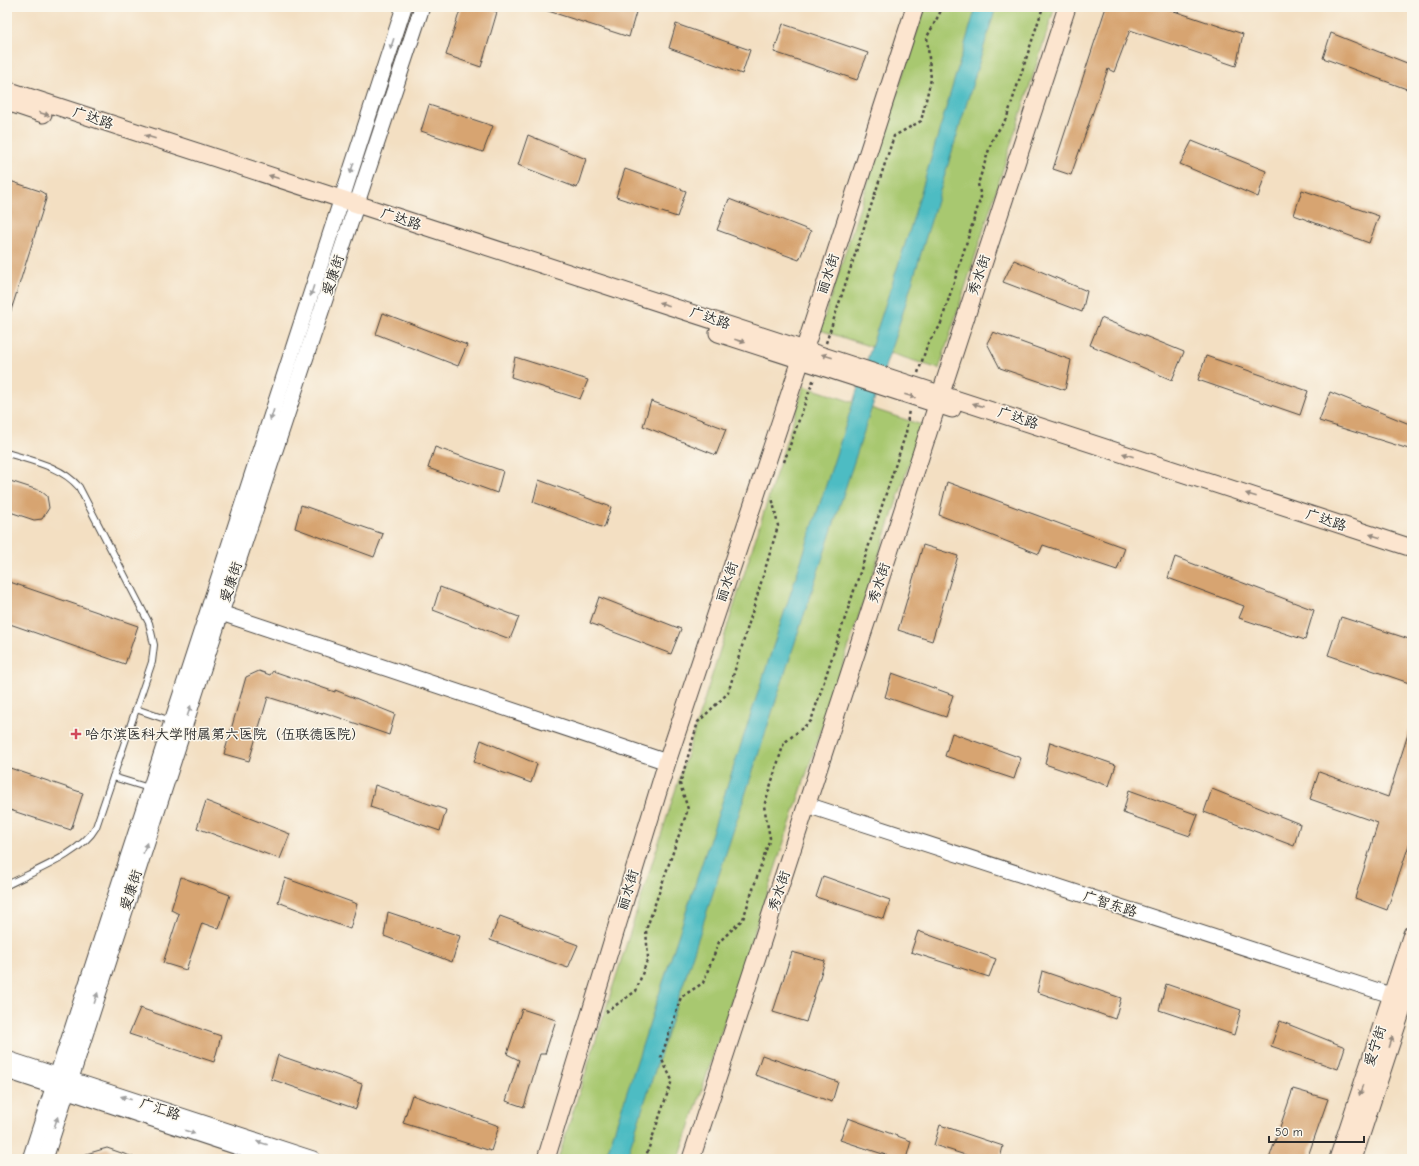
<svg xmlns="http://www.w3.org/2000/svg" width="1419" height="1166" font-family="'Comic Neue','LXGW WenKai TC',sans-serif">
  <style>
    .green { fill: #a8c870; stroke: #6a7a4e }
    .water { fill: #4ebcc3; stroke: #3c7477 }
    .building { fill: #d7a471 }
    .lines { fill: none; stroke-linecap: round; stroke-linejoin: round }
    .service-casing { stroke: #494642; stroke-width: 8 }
    .tertiary-casing { stroke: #494642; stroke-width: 17 }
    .secondary-casing { stroke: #494642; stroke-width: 19 }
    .path { stroke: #494642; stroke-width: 2.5; stroke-dasharray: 3 3; stroke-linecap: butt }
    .service { stroke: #fff; stroke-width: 6 }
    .tertiary { stroke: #fff; stroke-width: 15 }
    .secondary { stroke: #fce5cf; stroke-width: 17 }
    .oneway { fill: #a0a0a0 }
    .oneway2 { fill: #94887d }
    .poi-dot { fill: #d1495b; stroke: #fbf7ec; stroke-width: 1.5 }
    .labels { text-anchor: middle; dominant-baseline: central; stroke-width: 3; stroke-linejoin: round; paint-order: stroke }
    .street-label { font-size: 14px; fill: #2b2b2b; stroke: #fbf7ec }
    .poi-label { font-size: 14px; fill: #2b2b2b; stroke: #fbf7ec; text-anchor: start }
  </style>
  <rect width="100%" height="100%" fill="#fbf7ec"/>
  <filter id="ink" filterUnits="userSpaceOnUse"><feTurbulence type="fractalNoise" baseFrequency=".025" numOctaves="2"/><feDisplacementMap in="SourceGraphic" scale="8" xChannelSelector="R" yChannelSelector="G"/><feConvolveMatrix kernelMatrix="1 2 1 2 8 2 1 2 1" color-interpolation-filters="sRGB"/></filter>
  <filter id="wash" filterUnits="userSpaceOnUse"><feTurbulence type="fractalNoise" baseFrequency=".012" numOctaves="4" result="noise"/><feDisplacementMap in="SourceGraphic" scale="16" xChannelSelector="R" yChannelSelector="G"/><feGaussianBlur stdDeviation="0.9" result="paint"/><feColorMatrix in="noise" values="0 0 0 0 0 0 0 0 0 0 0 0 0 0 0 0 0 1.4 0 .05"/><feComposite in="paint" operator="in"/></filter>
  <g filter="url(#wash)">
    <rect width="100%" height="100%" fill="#f3dfc2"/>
    <!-- green -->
    <g class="green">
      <path d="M 925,7 L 1055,7 L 939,369 L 820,330 Z"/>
      <path d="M 804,386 L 922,425 L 679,1159 L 558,1159 Z"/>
    </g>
    <!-- water -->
    <path class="water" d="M 976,7 L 996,7 L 904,309 L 626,1159 L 605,1159 L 910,229 Z"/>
    <g id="blocks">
      <!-- building -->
      <g class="building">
        <path d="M 461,7 L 483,7 L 497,12 L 481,67 L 446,55 Z"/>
        <path d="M 543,7 L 620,7 L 636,12 L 629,37 L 542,9 Z"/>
        <path d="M 1106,7 L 1162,7 L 1243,34 L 1236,66 L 1130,30 L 1114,72 L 1108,69 L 1071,175 L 1053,169 Z"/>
        <path d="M 676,24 L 750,50 L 742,74 L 669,48 Z"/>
        <path d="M 783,24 L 868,53 L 857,80 L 774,52 Z"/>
        <path d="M 1331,33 L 1412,65 L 1412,91 L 1323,58 Z"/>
        <path d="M 429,105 L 493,126 L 483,152 L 421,131 Z"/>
        <path d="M 528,135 L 586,159 L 577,188 L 518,165 Z"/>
        <path d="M 1192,141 L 1266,171 L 1258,197 L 1180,164 Z"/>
        <path d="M 625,169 L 686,191 L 677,217 L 616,197 Z"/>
        <path d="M 7,180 L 40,191 L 45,194 L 46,199 L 9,317 L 7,316 Z"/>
        <path d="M 1302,190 L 1379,216 L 1369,243 L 1294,215 Z"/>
        <path d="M 729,199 L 811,231 L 799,260 L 717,230 Z"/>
        <path d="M 1014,260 L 1087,291 L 1082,312 L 1003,282 Z"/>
        <path d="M 383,313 L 467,345 L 458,366 L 376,334 Z"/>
        <path d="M 1101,318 L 1184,352 L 1172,380 L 1090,345 Z"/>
        <path d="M 993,332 L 1071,360 L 1065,390 L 1000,368 L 987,343 Z"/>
        <path d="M 1206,356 L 1308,391 L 1300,415 L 1198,380 Z"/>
        <path d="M 515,357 L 588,380 L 580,399 L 511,377 Z"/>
        <path d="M 1330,392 L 1412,425 L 1412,450 L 1319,421 Z"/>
        <path d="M 651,401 L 726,429 L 716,455 L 643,426 Z"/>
        <path d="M 435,447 L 503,471 L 497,493 L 428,468 Z"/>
        <path d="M 7,480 L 41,491 L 47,496 L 49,508 L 42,519 L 34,520 L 7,511 Z"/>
        <path d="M 539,480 L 611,507 L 604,528 L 533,502 Z"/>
        <path d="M 947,482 L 1125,548 L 1117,570 L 1043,545 L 1039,554 L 939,515 Z"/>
        <path d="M 301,505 L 383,534 L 374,557 L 295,528 Z"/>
        <path d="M 923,545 L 958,556 L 932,641 L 898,630 Z"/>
        <path d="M 1175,557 L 1314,610 L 1305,640 L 1239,618 L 1244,606 L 1168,578 Z"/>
        <path d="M 7,581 L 138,626 L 125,664 L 7,623 Z"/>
        <path d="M 440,587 L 519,617 L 510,639 L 433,610 Z"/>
        <path d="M 599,597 L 681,629 L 671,654 L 590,623 Z"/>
        <path d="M 1341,617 L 1412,640 L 1412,684 L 1328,655 Z"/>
        <path d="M 259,671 L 270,675 L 273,671 L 335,692 L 335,690 L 395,714 L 389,735 L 323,712 L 322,714 L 268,697 L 249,761 L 224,754 L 246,677 Z"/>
        <path d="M 892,673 L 953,695 L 946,717 L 885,697 Z"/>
        <path d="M 1410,728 L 1412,729 L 1412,836 L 1387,910 L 1355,898 L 1378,823 L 1310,799 L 1319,772 L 1388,797 Z"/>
        <path d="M 952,733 L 1021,758 L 1014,779 L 945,756 Z"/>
        <path d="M 481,740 L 537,764 L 531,783 L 474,762 Z"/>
        <path d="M 1050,742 L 1116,765 L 1109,786 L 1045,764 Z"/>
        <path d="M 7,767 L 83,793 L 71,830 L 7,809 Z"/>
        <path d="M 375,785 L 446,810 L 440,831 L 370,807 Z"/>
        <path d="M 1212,789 L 1300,824 L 1294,846 L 1204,812 Z"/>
        <path d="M 1129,790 L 1198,815 L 1190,836 L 1123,813 Z"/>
        <path d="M 206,801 L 290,834 L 280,859 L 197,828 Z"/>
        <path d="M 823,876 L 890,900 L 884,919 L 816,897 Z"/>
        <path d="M 181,877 L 230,895 L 219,929 L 202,923 L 186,970 L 163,963 L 179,914 L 171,910 Z"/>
        <path d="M 285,878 L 357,904 L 350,929 L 278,902 Z"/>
        <path d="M 388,912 L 460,936 L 452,962 L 384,936 Z"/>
        <path d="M 500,916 L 578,945 L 568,968 L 490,940 Z"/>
        <path d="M 918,931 L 996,959 L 989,977 L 911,952 Z"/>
        <path d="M 792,952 L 825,961 L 806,1022 L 773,1012 Z"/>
        <path d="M 1042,971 L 1121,998 L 1115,1019 L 1037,992 Z"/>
        <path d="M 1166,984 L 1241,1010 L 1234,1035 L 1159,1010 Z"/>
        <path d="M 140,1008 L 221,1036 L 214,1062 L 129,1034 Z"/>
        <path d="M 522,1009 L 556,1020 L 545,1054 L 540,1054 L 524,1107 L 506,1101 L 519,1060 L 507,1054 Z"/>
        <path d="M 1280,1021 L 1345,1047 L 1338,1069 L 1271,1046 Z"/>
        <path d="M 278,1055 L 362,1084 L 356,1109 L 271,1079 Z"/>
        <path d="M 762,1055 L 838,1082 L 832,1102 L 755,1075 Z"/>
        <path d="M 1293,1089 L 1328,1099 L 1307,1159 L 1269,1159 Z"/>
        <path d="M 412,1095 L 499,1126 L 491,1151 L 403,1123 Z"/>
        <path d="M 848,1118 L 911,1141 L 906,1159 L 898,1159 L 840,1140 Z"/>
        <path d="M 940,1125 L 1003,1146 L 1000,1159 L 978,1159 L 934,1145 Z"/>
        <path d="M 107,1148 L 133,1157 L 133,1159 L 80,1159 L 79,1156 Z"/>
      </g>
    </g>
  </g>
  <g filter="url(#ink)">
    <use href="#blocks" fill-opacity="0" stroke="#494642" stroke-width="1"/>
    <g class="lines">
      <defs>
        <g id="service">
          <path d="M 7,453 C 32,461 61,466 79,487 L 149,623 L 154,645 L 152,662 L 96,827 C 81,854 34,871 7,885"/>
          <path d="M 136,709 L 171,721"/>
          <path d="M 113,777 L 149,788"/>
        </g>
        <g id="tertiary">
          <path d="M 212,610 L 667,762"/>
          <path d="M 807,805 L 1403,999"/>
          <path d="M 7,1059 L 313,1159"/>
          <path d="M 7,1071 L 274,1159"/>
          <path d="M 30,1159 L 404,7"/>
          <path d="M 45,1159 L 221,613 L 422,7"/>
        </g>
        <g id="secondary">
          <path d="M 7,90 L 1412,548"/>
          <path d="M 7,102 L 43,114"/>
          <path d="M 718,333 L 952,409"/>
          <path d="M 546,1159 L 667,762 L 801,360 L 915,7"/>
          <path d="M 691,1159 L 1067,7"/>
          <path d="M 1338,1159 L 1412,934"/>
          <path d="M 1353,1159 L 1412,979"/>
        </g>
      </defs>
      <!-- service casing -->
      <use href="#service" class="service-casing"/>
      <!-- tertiary casing -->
      <use href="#tertiary" class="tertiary-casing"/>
      <!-- secondary casing -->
      <use href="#secondary" class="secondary-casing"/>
      <!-- path -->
      <g class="path">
        <path d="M 826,343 L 894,136 L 921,121 L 931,79 L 927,37 L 943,7"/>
        <path d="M 918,373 L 928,343 L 940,326 L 981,197 L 978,184 L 992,140 L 1007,117 L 1043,7"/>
        <path d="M 784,462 L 814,378"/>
        <path d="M 606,1012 L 636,991 L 648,958 L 646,930 L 688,809 L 680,784 L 698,722 L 728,693 L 778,526 L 772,497"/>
        <path d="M 645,1159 L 672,1080 L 661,1058 L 681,997 L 703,983 L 719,942 L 743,919 L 770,838 L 764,806 L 784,743 L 811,721 L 906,433 L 909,409"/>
      </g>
      <!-- service -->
      <use href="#service" class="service"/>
      <!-- tertiary -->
      <use href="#tertiary" class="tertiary"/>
      <!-- secondary -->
      <use href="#secondary" class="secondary"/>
    </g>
    <!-- one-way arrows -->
    <defs><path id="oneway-solid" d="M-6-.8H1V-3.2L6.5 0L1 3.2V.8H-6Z"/></defs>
    <g class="oneway">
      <use href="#oneway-solid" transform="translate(392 44) rotate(108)"/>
      <use href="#oneway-solid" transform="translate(352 168) rotate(108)"/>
      <use href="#oneway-solid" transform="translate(312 291) rotate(108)"/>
      <use href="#oneway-solid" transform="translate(272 415) rotate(108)"/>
      <use href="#oneway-solid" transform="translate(189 711) rotate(-72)"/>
      <use href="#oneway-solid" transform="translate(145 848) rotate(-72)"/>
      <use href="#oneway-solid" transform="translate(96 998) rotate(-72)"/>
      <use href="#oneway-solid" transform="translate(126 1098) rotate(-162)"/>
      <use href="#oneway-solid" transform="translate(56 1122) rotate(-72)"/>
      <use href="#oneway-solid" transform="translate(190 1132) rotate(18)"/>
      <use href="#oneway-solid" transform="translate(262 1143) rotate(-162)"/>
    </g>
    <g class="oneway2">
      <use href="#oneway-solid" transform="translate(44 114) rotate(18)"/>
      <use href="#oneway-solid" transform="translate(150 137) rotate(-162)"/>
      <use href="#oneway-solid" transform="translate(274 177) rotate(-162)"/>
      <use href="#oneway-solid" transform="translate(664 304) rotate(-162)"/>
      <use href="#oneway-solid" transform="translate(740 341) rotate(18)"/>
      <use href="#oneway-solid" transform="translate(827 356) rotate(-162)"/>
      <use href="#oneway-solid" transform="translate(910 396) rotate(18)"/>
      <use href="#oneway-solid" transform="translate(978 405) rotate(-162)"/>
      <use href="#oneway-solid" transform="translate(1128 455) rotate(-162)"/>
      <use href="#oneway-solid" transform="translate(1251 495) rotate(-162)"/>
      <use href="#oneway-solid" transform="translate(1375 536) rotate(-162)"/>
      <use href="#oneway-solid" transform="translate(1391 1042) rotate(-72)"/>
      <use href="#oneway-solid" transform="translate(1361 1090) rotate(108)"/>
    </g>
  </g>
  <!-- markers -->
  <path class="poi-dot" d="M74 728h4v4h4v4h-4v4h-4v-4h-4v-4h4z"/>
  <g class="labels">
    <!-- street labels -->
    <g class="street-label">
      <text transform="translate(93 118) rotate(18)">广达路</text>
      <text transform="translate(401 219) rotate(18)">广达路</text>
      <text transform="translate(828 274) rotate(-72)">丽水街</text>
      <text transform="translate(333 275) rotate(-72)">爱康街</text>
      <text transform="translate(979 275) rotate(-72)">秀水街</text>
      <text transform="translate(710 318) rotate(18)">广达路</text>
      <text transform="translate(1018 418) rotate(18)">广达路</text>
      <text transform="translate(1326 520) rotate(18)">广达路</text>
      <text transform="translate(231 582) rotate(-72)">爱康街</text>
      <text transform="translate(727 582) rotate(-72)">丽水街</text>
      <text transform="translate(879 583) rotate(-72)">秀水街</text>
      <text transform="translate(131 890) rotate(-72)">爱康街</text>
      <text transform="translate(628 890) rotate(-73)">丽水街</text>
      <text transform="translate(779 891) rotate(-72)">秀水街</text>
      <text transform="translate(1110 904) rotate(18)">广智东路</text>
      <text transform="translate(1375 1046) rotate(-72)">爱宁街</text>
      <text transform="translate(160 1109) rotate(18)">广汇路</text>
    </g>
    <!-- poi labels -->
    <g class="poi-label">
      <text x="85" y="734">哈尔滨医科大学附属第六医院（伍联德医院）</text>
    </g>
  </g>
  <!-- margin -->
  <rect width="1419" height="1166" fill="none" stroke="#fbf7ec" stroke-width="24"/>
  <!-- scale -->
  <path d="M1269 1136v6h95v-6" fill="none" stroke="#2b2b2b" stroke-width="2"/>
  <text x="1275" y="1136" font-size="12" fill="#2b2b2b" stroke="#fbf7ec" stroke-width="3" paint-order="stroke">50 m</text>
</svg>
